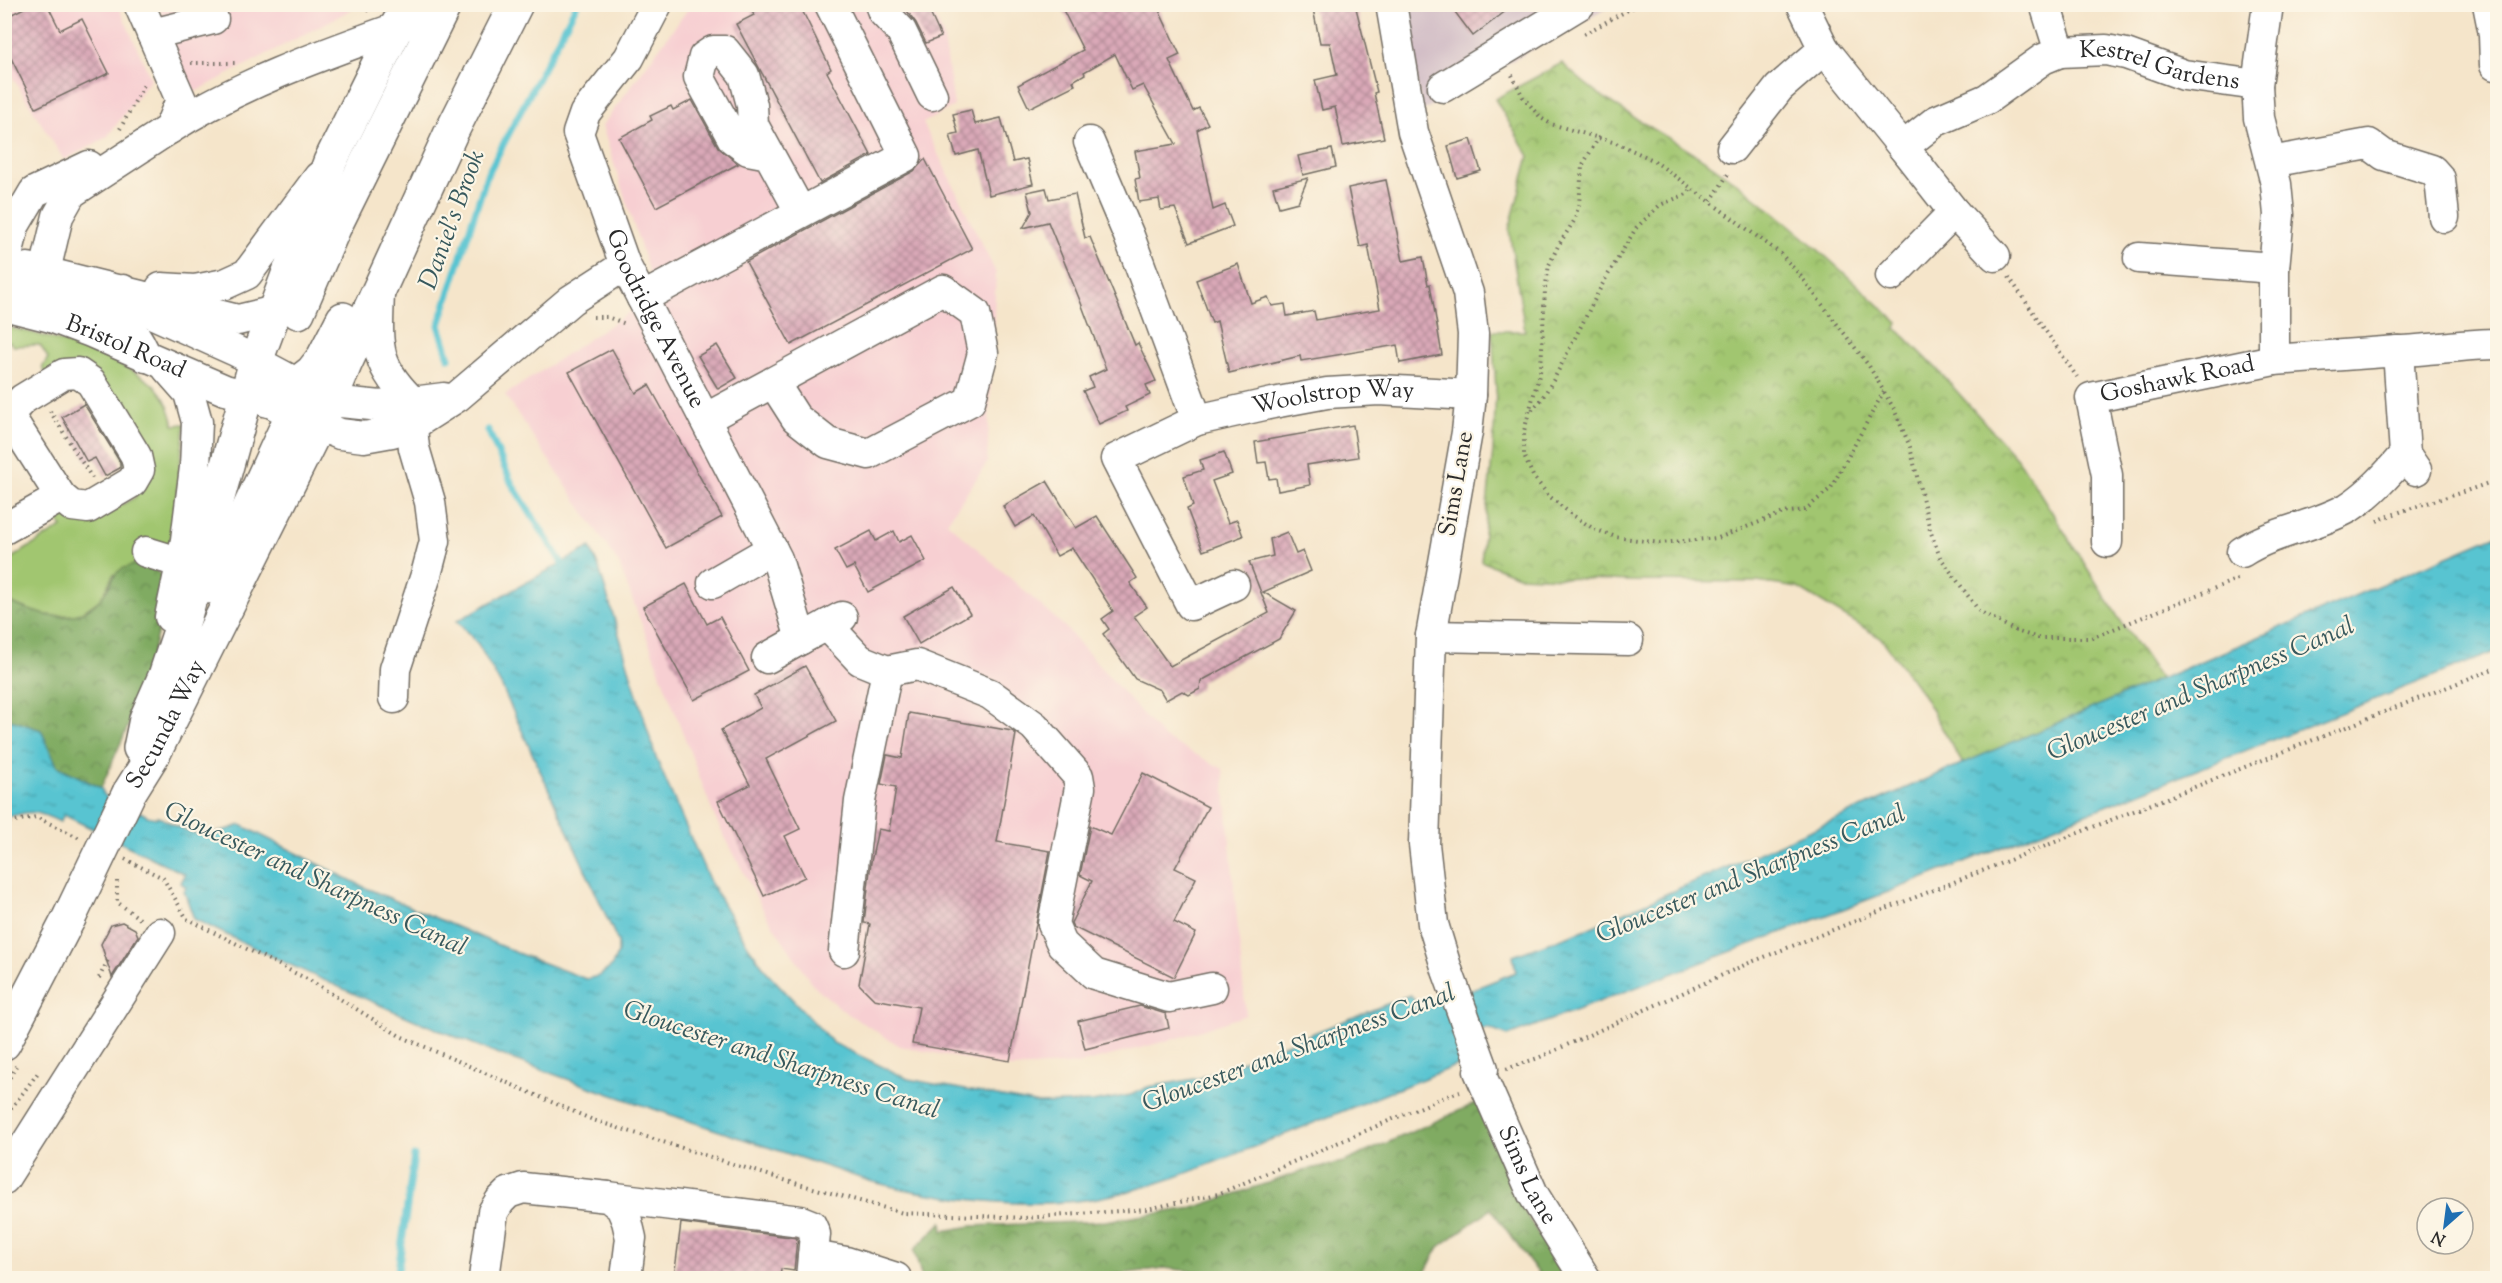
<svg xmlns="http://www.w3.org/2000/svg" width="2502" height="1283" font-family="'Sorts Mill Goudy',serif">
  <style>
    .built { fill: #f7cfd2 }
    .industrial { fill: #d2bdc6 }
    .grass { fill: #a1c670; stroke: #66784e; stroke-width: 1.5 }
    .forest { fill: url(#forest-crowns); stroke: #566b46; stroke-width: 1.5 }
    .park { fill: url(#park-crowns); stroke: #66784e; stroke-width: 1.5 }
    .water { fill: url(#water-ripples); stroke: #42787e; stroke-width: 1.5 }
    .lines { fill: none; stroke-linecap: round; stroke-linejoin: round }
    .stream { stroke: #58c4d1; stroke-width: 7 }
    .building { fill: url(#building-cross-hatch) }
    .minor-casing { stroke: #726c63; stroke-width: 33 }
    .major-casing { stroke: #726c63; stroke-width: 36 }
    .path { stroke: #726c63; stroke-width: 4; stroke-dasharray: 1.5 4.5; stroke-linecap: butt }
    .minor { stroke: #fff; stroke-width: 30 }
    .major { stroke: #fff; stroke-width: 33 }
    .major-bridge-casing { stroke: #726c63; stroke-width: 36; stroke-linecap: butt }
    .major-bridge { stroke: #fff; stroke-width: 33 }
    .labels { text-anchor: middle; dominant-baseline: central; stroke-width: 4.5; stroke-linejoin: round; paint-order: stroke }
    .street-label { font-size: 24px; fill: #2b2b2b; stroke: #fcf5e5 }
    .water-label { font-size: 26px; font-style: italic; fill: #38595d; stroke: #fcf5e5 }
  </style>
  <defs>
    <pattern id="forest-crowns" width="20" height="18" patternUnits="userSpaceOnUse" patternTransform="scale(1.5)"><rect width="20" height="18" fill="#80ab62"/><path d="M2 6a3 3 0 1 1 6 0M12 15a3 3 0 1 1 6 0" fill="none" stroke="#698b51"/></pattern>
    <pattern id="park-crowns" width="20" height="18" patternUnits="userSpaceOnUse" patternTransform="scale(1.5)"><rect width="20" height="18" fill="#a1c670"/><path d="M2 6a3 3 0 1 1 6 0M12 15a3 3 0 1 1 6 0" fill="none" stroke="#83a15c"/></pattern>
    <pattern id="water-ripples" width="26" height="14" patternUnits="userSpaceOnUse" patternTransform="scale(1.5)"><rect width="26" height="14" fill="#58c4d1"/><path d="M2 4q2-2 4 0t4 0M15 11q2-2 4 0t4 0" fill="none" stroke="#499faa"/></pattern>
    <pattern id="building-cross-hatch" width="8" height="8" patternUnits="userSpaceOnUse" patternTransform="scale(1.5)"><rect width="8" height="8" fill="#daa9b8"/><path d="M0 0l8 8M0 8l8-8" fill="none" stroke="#b18a96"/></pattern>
  </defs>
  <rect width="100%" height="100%" fill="#fcf5e5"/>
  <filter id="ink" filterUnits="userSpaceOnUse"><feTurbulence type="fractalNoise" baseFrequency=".0167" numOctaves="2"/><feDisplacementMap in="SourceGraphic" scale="12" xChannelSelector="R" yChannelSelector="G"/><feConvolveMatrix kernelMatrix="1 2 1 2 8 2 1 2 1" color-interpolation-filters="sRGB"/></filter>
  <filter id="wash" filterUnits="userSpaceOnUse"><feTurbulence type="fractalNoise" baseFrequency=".008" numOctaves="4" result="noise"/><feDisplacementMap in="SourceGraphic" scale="24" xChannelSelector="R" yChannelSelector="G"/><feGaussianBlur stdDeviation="1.35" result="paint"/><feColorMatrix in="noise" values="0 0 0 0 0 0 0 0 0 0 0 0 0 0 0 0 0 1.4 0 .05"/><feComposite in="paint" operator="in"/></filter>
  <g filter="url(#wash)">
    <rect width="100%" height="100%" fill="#f5e5ca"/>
    <!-- built -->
    <g class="built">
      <path d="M 693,4 L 931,5 L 944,38 L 954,106 L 923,123 L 996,273 L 987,463 L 947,522 L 1064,626 L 1163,737 L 1223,769 L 1246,1015 L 1178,1038 L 1079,1064 L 1011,1068 L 900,1046 L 845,1012 L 813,985 L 766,915 L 715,818 L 619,564 L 505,395 L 661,291 L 650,276 L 602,126 L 690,6 Z"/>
      <path d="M 5,5 L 118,5 L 151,79 L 107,137 L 64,160 L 5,65 Z"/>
      <path d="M 158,5 L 360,5 L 195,92 L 177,56 Z"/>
    </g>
    <!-- industrial -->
    <path class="industrial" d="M 1404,5 L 1613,5 L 1422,111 Z"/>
    <!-- grass -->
    <path class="grass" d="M 4,327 C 42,333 136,362 160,392 C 168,402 171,414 174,425 L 185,424 L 171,541 L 140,564 L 113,575 L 101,599 L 78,615 L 43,616 L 5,600 L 5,562 L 62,527 L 53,513 L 97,518 L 136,497 L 95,376 L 48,377 L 42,368 L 48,358 L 40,345 L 13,346 L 10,342 L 5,343 Z"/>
    <!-- forest -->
    <g class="forest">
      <path d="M 140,564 L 157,571 L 164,579 L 165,603 L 142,694 L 101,788 L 57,766 L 41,730 L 5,718 L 4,600 C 36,613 72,630 100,599 C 117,581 107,569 140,564 Z"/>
      <path d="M 1481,1101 L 1500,1147 L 1510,1188 L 1547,1248 L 1570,1278 L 1542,1278 L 1491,1209 L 1439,1247 L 1422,1278 L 1251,1278 L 1164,1268 L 1094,1278 L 922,1278 L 914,1250 L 942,1222 L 943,1231 L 971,1226 L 1105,1221 L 1193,1208 L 1309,1169 L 1344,1162 Z"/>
    </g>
    <!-- park -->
    <path class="park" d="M 1562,63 C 1607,108 1668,134 1720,171 C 1783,216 1842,270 1898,323 L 1896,328 L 1936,368 L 2021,463 L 2118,617 L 2168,690 L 1968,773 L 1921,692 L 1881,638 L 1798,588 L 1757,582 L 1631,581 L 1518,576 L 1481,561 L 1493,450 L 1496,390 L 1492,331 L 1525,331 L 1509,230 L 1529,156 L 1495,99 Z"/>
    <!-- water -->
    <path class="water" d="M 2497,535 L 2497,651 L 1896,889 L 1508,1036 L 1487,1028 L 1462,1038 L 1460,1064 C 1395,1090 1331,1116 1266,1142 C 1213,1163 1160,1186 1103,1197 C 1034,1211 937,1199 869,1181 C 758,1143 645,1108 534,1067 C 418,1025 305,973 194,919 L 184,891 L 186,887 L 181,883 L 185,874 L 64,815 L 60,822 C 36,810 30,810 5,818 L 5,718 L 41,730 L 57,766 L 101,788 L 105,796 L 122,801 L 147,816 L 156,818 L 157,816 C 199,837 196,841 241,825 L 366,888 L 517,953 L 586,979 L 599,976 L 611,967 L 618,953 L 618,942 L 502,687 L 478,644 L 457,621 L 590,547 L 599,568 L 656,758 L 710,882 L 748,946 L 767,972 L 833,1043 L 908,1079 L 1039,1104 L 1092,1102 L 1131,1095 L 1148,1087 L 1200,1078 L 1410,995 L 1422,1010 L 1516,972 L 1513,956 L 1587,929 L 1938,774 Z"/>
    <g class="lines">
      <!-- stream -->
      <g class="stream">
        <path d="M 449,358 L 439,325 L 487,175 L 577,4"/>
        <path d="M 488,430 L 512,484 L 567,571"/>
        <path d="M 397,1278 L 414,1156"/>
      </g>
    </g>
    <g id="blocks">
      <!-- building -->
      <g class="building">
        <path d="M 32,4 L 47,4 L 60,30 L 82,19 L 109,73 L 36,108 L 4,44 L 4,18 Z"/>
        <path d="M 766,4 L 799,4 L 831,69 L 827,72 L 871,155 L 820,183 L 736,24 L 754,15 L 752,11 Z"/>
        <path d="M 902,4 L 926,4 L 941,37 L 926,43 L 916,23 Z"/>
        <path d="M 1060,4 L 1156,4 L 1180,55 L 1169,60 L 1193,111 L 1199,108 L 1208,124 L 1197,130 L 1213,210 L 1225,205 L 1233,226 L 1189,243 L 1175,208 L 1161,210 L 1159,199 L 1139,202 L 1135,179 L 1140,178 L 1135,151 L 1176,144 L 1143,85 L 1132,90 L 1115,54 L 1084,72 L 1085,74 L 1073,81 L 1075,85 L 1029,108 L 1018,85 L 1083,50 Z"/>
        <path d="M 1312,4 L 1355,4 L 1377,92 L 1374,93 L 1384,138 L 1343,146 L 1335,107 L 1322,110 L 1315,80 L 1337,75 L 1330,43 L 1320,43 Z"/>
        <path d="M 1449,4 L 1515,4 L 1473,36 Z"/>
        <path d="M 692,100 L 718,147 L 738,164 L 656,207 L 619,138 L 652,120 L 650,116 L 671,106 L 673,110 Z"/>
        <path d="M 971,110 L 975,124 L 1001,118 L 1013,162 L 1027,159 L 1033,184 L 989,195 L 978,150 L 956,156 L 950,135 L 958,133 L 953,114 Z"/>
        <path d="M 1471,139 L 1481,171 L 1457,178 L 1448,146 Z"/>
        <path d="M 1332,149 L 1336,167 L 1303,175 L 1298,156 Z"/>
        <path d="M 925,159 L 972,249 L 791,345 L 746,262 L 914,171 Z"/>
        <path d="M 1308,178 L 1298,202 L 1279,207 L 1273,187 Z"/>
        <path d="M 1386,180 L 1403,261 L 1423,257 L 1428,285 L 1430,284 L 1442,355 L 1400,363 L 1397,345 L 1301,361 L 1300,356 L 1229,373 L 1217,321 L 1212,323 L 1196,280 L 1238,264 L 1251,303 L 1268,297 L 1272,306 L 1285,304 L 1287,316 L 1314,311 L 1316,320 L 1380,309 L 1368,245 L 1360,247 L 1348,188 Z"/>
        <path d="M 1046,188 L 1049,199 L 1075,194 L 1085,238 L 1090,237 L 1135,345 L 1138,343 L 1156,381 L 1146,385 L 1150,395 L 1125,407 L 1127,411 L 1099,424 L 1083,391 L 1093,387 L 1089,377 L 1106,369 L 1081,303 L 1048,222 L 1023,228 L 1032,212 L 1027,192 Z"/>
        <path d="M 717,345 L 737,378 L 718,389 L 698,356 Z"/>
        <path d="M 612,349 L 636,393 L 649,385 L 722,517 L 666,548 L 569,372 Z"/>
        <path d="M 84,404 L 120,462 L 120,468 L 105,476 L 95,458 L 87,462 L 62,417 Z"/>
        <path d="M 1353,425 L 1358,457 L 1307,465 L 1310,485 L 1278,491 L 1276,478 L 1269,479 L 1266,462 L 1258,463 L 1255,442 Z"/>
        <path d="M 1224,452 L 1232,474 L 1212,481 L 1228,523 L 1237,520 L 1243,536 L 1203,551 L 1187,509 L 1193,506 L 1184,476 L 1203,470 L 1200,460 Z"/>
        <path d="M 1047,481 L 1076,528 L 1097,516 L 1137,578 L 1130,583 L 1147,607 L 1134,616 L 1170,666 L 1269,613 L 1249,562 L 1273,556 L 1270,539 L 1287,532 L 1296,554 L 1303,551 L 1311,571 L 1263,592 L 1296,611 L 1279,639 L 1201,681 L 1200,689 L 1189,695 L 1182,691 L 1166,700 L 1160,690 L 1135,679 L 1103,634 L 1109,629 L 1102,619 L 1113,611 L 1072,548 L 1057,556 L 1034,516 L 1015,527 L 1003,506 Z"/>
        <path d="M 871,531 L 876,541 L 894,531 L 899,542 L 912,535 L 926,561 L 868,592 L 854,566 L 846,570 L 835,550 Z"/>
        <path d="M 686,584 L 707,624 L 720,617 L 749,671 L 694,700 L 643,607 Z"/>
        <path d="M 954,587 L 970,614 L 919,644 L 903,616 Z"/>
        <path d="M 805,666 L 836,721 L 766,759 L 800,829 L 785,836 L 805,877 L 764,896 L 718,801 L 750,785 L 721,730 L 761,708 L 754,695 Z"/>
        <path d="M 909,713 L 1012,731 L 1016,734 L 997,842 L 1050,851 L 1010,1061 L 912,1044 L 919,1007 L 874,999 L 859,984 L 870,924 L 864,923 L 871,862 L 878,829 L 889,831 L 896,787 L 881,784 L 887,755 L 902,758 Z"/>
        <path d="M 1143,773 L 1208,807 L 1175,868 L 1196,878 L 1174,922 L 1196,933 L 1174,977 L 1073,927 L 1071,923 L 1092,881 L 1080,875 L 1090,826 L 1111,835 Z"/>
        <path d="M 122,922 L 135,929 L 138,936 L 112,977 L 101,944 L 111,925 Z"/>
        <path d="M 1140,1006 L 1166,1014 L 1169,1028 L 1085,1049 L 1078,1021 Z"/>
        <path d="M 681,1223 L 797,1238 L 794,1271 L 781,1269 L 780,1278 L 674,1278 Z"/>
      </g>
    </g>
  </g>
  <g filter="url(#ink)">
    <use href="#blocks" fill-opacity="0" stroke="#726c63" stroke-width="1.5"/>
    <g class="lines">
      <defs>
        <g id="minor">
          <path id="s1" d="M 657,4 L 629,58 L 585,113 L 578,133 L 625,265 L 777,559 L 801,639 L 842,617"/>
          <path d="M 880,4 L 883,12 L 901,31 L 932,95"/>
          <path id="s2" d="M 1391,4 L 1413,132 L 1468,293 L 1473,334 L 1471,395 L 1467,432 L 1431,636 L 1424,844 L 1433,924 L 1447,970 L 1483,1069 L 1479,1071 L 1533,1194 L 1585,1278"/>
          <path d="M 1802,4 L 1824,49"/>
          <path id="s3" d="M 2045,4 L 2060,52 L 2106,50 L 2126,54 L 2184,75 L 2257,85"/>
          <path d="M 2268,4 L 2257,85 L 2259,118 L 2276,184 L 2279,215 L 2274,268 L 2274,360 L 2398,351 L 2405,454 L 2416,470"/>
          <path d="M 2488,4 L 2494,34 L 2495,65"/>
          <path d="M 152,34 L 213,19"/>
          <path d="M 1443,87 L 1580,4"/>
          <path d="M 169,129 C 244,81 330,52 413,22"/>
          <path d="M 1089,142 L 1129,236 L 1197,420"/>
          <path d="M 1732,148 L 1779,88 L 1824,49 L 1903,147"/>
          <path d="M 769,154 L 748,150 L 733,139 L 699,77 L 704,57 L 713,51 L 725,51 L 744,75 L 752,105 L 753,125 L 800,211"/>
          <path d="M 2271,162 L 2369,144 L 2384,155 L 2432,170 L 2440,179 L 2444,217"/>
          <path d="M 89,166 L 34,192 L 14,226 L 5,265 C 8,270 11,277 15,281 C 25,290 39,290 50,293 C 95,304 129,311 146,357"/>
          <path d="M 1995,256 L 1954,212 L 1903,147 L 1936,121 L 1987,99 L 2043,59 L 2060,52"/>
          <path d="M 2139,258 L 2274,268"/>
          <path d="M 28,268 L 238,320 L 275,311 L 288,298"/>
          <path d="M 1891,276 L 1954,212"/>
          <path d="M 161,288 L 195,290 L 225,284 L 247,274 L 319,177"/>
          <path d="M 123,290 L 156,315 L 236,351 L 330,401 L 381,406 L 444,398"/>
          <path d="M 379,293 C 377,346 374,366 415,404"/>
          <path d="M 4,295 L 29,289 L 45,271 L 58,216 L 71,193 L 169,129 L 181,100 L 139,4"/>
          <path d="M 642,298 L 906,156 L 830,4"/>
          <path id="s4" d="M 4,305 L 51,317 L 91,332 L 225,390 L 267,400 L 296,416 L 340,434 L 364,437 L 392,432 L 411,426 L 458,396 L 571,300 L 625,265"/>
          <path d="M 2398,351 C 2432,350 2464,344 2498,344"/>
          <path d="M 167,368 L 189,393 L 197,422 L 195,467 L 186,540 L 170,617"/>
          <path d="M 8,414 L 23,399 L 64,374 L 78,373 L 91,382 L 136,456 L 139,470 L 132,482 L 88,508 L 72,506 L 61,497"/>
          <path d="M 4,415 L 8,414 L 61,497 L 4,529"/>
          <path d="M 705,419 L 943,290 L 975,313 L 983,353 L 970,401 L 869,454 L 828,443 L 796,418 L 773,382"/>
          <path id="s5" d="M 2107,542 L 2107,475 L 2091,398 L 2274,360"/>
          <path d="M 146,552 L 182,563"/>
          <path d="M 2242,552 C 2274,531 2314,527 2348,508 C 2370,494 2388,474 2405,454"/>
          <path d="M 713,583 L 772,549"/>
          <path id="s6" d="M 1234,585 L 1191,605 L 1116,459 L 1197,420 L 1273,403 L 1327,393 L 1379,390 L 1471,395"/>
          <path d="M 827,625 L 860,660 L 887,671 L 917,665 L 990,694 L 1034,726 L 1078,776 L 1080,788 L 1053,924 L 1062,944 L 1094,974 L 1169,997 L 1212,988"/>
          <path d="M 1431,636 L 1628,640"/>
          <path d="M 767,658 L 801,639"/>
          <path d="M 394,698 L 395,669 L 426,575 L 435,541 L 430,502 L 414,448 L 410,407"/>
          <path d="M 844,951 L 860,801 L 887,671"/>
          <path d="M 4,1179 L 160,933"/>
          <path d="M 608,1197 L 801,1221 L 811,1225 L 815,1234 L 811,1278"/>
          <path d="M 813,1256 L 846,1262 L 896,1278"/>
          <path d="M 484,1278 L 493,1212 L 500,1201 L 508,1193 L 523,1188 L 608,1197 L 621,1207 L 627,1221 L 631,1238 L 626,1278"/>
        </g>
        <g id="major">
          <path d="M 298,312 L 334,228 L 445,4"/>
          <path d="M 267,400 L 281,396 L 312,372 L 323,358 L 343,319"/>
          <path d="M 207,587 L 246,515 L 286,428 L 312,400 L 330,401"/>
          <path d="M 140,748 L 146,719 L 165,676 L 185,616 L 256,361 L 330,162 L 408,4"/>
          <path id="s7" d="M 129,793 L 154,753 L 330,401 L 345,364 L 450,135 L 516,4"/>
          <path d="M 4,1043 L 69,918"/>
        </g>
      </defs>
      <!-- minor casing -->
      <use href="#minor" class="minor-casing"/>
      <!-- major casing -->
      <use href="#major" class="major-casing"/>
      <!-- path -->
      <g class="path">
        <path d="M 2291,10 L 2317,4"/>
        <path d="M 366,11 L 373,4"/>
        <path d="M 1584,34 L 1639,4"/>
        <path d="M 191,63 L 235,63"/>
        <path d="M 1512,75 L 1523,97 L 1541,118 L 1551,124 L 1616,143 L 1653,160 L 1781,254 L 1799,274 L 1869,366 L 1894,409 L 1910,447 L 1930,530 L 1940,557 L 1979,611 L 2016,631 L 2038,638 L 2091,638 L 2240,578"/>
        <path d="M 120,129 L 145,83"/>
        <path d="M 1599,137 L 1582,166 L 1579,204 L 1574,221 L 1558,246 L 1549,265 L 1545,290 L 1541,368 L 1524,431 L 1524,456 L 1533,476 L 1549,496 L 1571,514 L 1594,529 L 1616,537 L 1660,543 L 1718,538 L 1783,513 L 1805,510 L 1831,488 L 1884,391"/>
        <path d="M 1711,201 L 1730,171"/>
        <path d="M 2009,277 L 2077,377"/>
        <path d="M 593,317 L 607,317 L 626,324"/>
        <path d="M 1532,410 L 1541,400 L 1554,379 L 1602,285 L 1636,228 L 1660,205 L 1687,194 L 1693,187"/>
        <path d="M 50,411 L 92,478"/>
        <path d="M 2377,521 C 2416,504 2458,496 2498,479"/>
        <path d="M 4,823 L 36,817 L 80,838"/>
        <path d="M 125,859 L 163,878 L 187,919 L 311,981 L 400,1036 L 593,1120 L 784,1180 L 903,1213 L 1025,1218 L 1147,1209 L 1218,1194 L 1447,1096 L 1460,1092"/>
        <path d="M 117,881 L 117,902 L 140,919"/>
        <path d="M 99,978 L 108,960"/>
        <path d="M 1506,1069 L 1538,1058 L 1749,963 L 2498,667"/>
        <path d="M 4,1088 L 16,1066"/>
        <path d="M 4,1118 L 40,1070"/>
      </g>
      <!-- minor -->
      <use href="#minor" class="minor"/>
      <!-- major -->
      <use href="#major" class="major"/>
      <defs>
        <path id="major-bridge" d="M 69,918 L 129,793"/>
      </defs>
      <!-- major-bridge casing -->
      <use href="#major-bridge" class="major-bridge-casing"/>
      <!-- major-bridge -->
      <use href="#major-bridge" class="major-bridge"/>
    </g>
  </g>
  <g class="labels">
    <!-- street labels -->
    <g class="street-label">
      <text stroke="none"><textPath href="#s3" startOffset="152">Kestrel Gardens</textPath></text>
      <text stroke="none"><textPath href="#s1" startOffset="354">Goodridge Avenue</textPath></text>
      <text stroke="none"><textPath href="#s4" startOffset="129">Bristol Road</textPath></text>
      <text stroke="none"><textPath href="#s5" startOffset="234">Goshawk Road</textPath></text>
      <text stroke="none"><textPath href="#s6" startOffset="440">Woolstrop Way</textPath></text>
      <text transform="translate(1457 484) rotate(-80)">Sims Lane</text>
      <text stroke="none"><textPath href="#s7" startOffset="78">Secunda Way</textPath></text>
      <text stroke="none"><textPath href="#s2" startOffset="1208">Sims Lane</textPath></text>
    </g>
    <!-- water labels -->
    <g class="water-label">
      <text transform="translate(453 220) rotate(-70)">Daniel's Brook</text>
      <text transform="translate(2201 690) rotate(-23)">Gloucester and Sharpness Canal</text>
      <text transform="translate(1751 875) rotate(-22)">Gloucester and Sharpness Canal</text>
      <text transform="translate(315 880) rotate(25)">Gloucester and Sharpness Canal</text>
      <text transform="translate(1299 1049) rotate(-20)">Gloucester and Sharpness Canal</text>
      <text transform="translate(781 1061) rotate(18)">Gloucester and Sharpness Canal</text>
    </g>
  </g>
  <!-- margin -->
  <rect width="2502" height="1283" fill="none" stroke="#fcf5e5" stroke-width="24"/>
  <!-- north arrow -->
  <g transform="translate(2445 1226) rotate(208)"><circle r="28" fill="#fcf5e5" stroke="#a8a49b" stroke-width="1.5"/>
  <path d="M0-4.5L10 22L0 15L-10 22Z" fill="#1f6fb2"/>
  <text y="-9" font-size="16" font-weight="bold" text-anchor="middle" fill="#2b2b2b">N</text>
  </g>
</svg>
